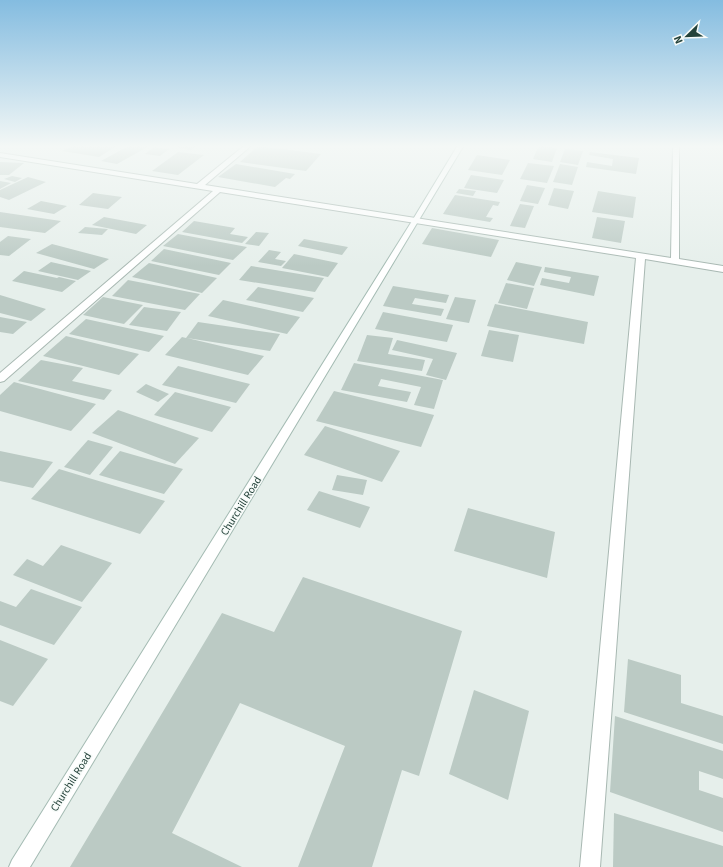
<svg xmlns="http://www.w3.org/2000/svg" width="723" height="867" font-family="'Source Sans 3',sans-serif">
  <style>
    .building { fill: #bbcac4 }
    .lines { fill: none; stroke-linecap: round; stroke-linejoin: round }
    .street-casing { stroke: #a8b8b2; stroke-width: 2 }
    .secondary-casing { stroke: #a4bbb3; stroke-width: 2 }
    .street { fill: #fff; fill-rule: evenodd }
    .secondary { fill: #fff; fill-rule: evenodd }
    .labels { text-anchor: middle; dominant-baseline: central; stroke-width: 3; stroke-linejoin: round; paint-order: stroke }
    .street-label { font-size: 11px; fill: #24423a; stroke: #f7fbf9 }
  </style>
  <rect width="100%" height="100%" fill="#e6efeb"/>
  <!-- building -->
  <g class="building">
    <path d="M 74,145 L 118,145 L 99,157 L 62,151 Z"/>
    <path d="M 130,145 L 151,145 L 117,164 L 101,161 Z"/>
    <path d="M 166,145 L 198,145 L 191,150 Z"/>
    <path d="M 539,145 L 557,148 L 552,162 L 533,159 Z"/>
    <path d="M 258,146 L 321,154 L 306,171 L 240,162 Z"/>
    <path d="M 154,147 L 169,149 L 160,156 L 145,154 Z"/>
    <path d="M 565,149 L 583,151 L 578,165 L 560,162 Z"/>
    <path d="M 178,152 L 204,155 L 178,175 L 152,171 Z"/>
    <path d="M 590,152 L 639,158 L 636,174 L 586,167 L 587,162 L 612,166 L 613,159 L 589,155 Z"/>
    <path d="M 477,155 L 510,160 L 502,175 L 468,170 Z"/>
    <path d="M 0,162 L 24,163 L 9,175 L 0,175 Z"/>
    <path d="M 528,163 L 554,166 L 547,183 L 520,179 Z"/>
    <path d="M 236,164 L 295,174 L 290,179 L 286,178 L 275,187 L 218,177 Z"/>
    <path d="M 560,164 L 578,167 L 572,185 L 553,182 Z"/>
    <path d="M 471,175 L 504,180 L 497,193 L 464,188 Z"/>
    <path d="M 12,176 L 22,178 L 15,182 L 4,179 Z"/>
    <path d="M 28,177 L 46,182 L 9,200 L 0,197 L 0,190 Z"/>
    <path d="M 0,181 L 11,183 L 0,189 Z"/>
    <path d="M 527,185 L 545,188 L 538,204 L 520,201 Z"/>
    <path d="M 554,188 L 574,191 L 568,209 L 548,205 Z"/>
    <path d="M 459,189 L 476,191 L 473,196 L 456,193 Z"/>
    <path d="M 598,191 L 636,197 L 633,218 L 592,212 Z"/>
    <path d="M 93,193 L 122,197 L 108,209 L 79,205 Z"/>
    <path d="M 455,195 L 500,202 L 498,206 L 493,205 L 486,217 L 493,218 L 490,222 L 443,214 Z"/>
    <path d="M 41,201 L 67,206 L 54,214 L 27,209 Z"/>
    <path d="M 520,204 L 534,206 L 525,228 L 510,226 Z"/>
    <path d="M 0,212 L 61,221 L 45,233 L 0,227 Z"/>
    <path d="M 104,217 L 147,225 L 136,234 L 92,225 Z"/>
    <path d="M 597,217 L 625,221 L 621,243 L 592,238 Z"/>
    <path d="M 194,221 L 235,228 L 230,234 L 248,237 L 242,243 L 182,232 Z"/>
    <path d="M 85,227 L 108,229 L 102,235 L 78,233 Z"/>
    <path d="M 432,228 L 499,240 L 491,257 L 422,244 Z"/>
    <path d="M 256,232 L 269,233 L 259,246 L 245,244 Z"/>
    <path d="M 178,234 L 247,247 L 233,260 L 163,246 Z"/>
    <path d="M 8,236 L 31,239 L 9,256 L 0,255 L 0,242 Z"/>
    <path d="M 304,239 L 348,247 L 342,255 L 298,246 Z"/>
    <path d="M 52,244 L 109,259 L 94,269 L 36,253 Z"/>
    <path d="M 164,249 L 231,263 L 219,275 L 151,261 Z"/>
    <path d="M 269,250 L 281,252 L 275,259 L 286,261 L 281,266 L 258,262 Z"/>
    <path d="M 294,254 L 338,263 L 328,277 L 282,268 Z"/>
    <path d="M 51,262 L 91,271 L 78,280 L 38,271 Z"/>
    <path d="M 516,262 L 542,267 L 534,286 L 507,280 Z"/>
    <path d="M 149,263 L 217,278 L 202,293 L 132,277 Z"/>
    <path d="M 251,266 L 324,278 L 315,292 L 239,280 Z"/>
    <path d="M 545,267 L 599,276 L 594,296 L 540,285 L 542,278 L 569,283 L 571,277 L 544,272 Z"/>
    <path d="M 24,271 L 57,278 L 59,277 L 76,281 L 62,292 L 12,281 Z"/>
    <path d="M 128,280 L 200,294 L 185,310 L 112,296 Z"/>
    <path d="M 506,283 L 534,288 L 527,309 L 498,303 Z"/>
    <path d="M 393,286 L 449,295 L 446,303 L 415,298 L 412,304 L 444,309 L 441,316 L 383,306 Z"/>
    <path d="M 258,287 L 314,298 L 303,312 L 246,300 Z"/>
    <path d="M 0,295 L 46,309 L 31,321 L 0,313 Z"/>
    <path d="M 103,297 L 143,305 L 124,324 L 83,315 Z"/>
    <path d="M 455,297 L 476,300 L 469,323 L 446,319 Z"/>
    <path d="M 223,300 L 300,317 L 287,334 L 208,316 Z"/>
    <path d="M 495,304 L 588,322 L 584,344 L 487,326 Z"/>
    <path d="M 144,307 L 181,312 L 167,331 L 129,325 Z"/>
    <path d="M 383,312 L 453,325 L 447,342 L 375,329 Z"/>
    <path d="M 0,317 L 27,322 L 13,334 L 0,332 Z"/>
    <path d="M 86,319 L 164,336 L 149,352 L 69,334 Z"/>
    <path d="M 198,322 L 280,334 L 270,351 L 187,338 L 264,356 L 248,375 L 165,355 L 182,337 L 186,338 Z"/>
    <path d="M 489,330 L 519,335 L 513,362 L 481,356 Z"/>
    <path d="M 367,335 L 393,338 L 388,354 L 425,360 L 422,371 L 357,361 Z"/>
    <path d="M 66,336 L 139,354 L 119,375 L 43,356 Z"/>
    <path d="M 397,340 L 457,353 L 446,380 L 426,375 L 433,359 L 392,350 Z"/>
    <path d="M 41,360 L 83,368 L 72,381 L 112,390 L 104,400 L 18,381 Z"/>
    <path d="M 354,363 L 443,380 L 434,409 L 414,405 L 421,387 L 381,379 L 378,386 L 411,392 L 407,402 L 341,390 Z"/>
    <path d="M 178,366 L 250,384 L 236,403 L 162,385 Z"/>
    <path d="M 14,382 L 96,404 L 71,431 L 0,411 L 0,395 Z"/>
    <path d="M 146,384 L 169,394 L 158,402 L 136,392 Z"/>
    <path d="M 334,391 L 434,415 L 421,447 L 316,421 Z"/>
    <path d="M 175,392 L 231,407 L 212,432 L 154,415 Z"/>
    <path d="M 118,410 L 199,438 L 175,464 L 92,433 Z"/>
    <path d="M 325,426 L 400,451 L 382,482 L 304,455 Z"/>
    <path d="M 88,440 L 113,447 L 90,475 L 64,467 Z"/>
    <path d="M 0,451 L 53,462 L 33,488 L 0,481 Z"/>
    <path d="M 120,451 L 183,469 L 164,494 L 99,475 Z"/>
    <path d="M 59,469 L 165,501 L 140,534 L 31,499 Z"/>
    <path d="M 337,475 L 367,480 L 363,495 L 332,490 Z"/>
    <path d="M 319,491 L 370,507 L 360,528 L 307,510 Z"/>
    <path d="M 468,508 L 555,532 L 547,578 L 454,551 Z"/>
    <path d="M 61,545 L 112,563 L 82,602 L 13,575 L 27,559 L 43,566 Z"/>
    <path d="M 303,577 L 462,631 L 419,776 L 402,770 L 372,867 L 298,867 L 345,746 L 240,703 L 172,833 L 242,867 L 70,867 L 222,613 L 274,632 Z"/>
    <path d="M 31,589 L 82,607 L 54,645 L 0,625 L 0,601 L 16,607 Z"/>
    <path d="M 0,640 L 48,659 L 13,706 L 0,701 Z"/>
    <path d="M 628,659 L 681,675 L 681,703 L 723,716 L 723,744 L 624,712 Z"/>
    <path d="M 474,690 L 529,711 L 508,800 L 449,774 Z"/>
    <path d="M 615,716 L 723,751 L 723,779 L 699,771 L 699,790 L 723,798 L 723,832 L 610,792 Z"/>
    <path d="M 614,813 L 723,846 L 723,867 L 613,867 Z"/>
  </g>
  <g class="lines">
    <defs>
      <path id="street" d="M 245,145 L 252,145 L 205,185 L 671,258 L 673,145 L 679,145 L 679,259 L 723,266 L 723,272 L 645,259 L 600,867 L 580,867 L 636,258 L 220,192 L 4,381 L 0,382 L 0,373 L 213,191 L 0,157 L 0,153 L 197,184 Z"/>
      <path id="secondary" d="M 458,145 L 464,145 L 30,867 L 9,867 L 12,860 L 412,221 Z"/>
    </defs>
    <!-- street casing -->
    <use href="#street" class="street-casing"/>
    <!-- secondary casing -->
    <use href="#secondary" class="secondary-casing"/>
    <!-- street -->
    <use href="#street" class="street"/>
    <!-- secondary -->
    <use href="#secondary" class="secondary"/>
  </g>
  <!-- sky -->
  <linearGradient id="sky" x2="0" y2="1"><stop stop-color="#84bce0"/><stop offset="0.55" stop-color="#f4f8f6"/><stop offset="1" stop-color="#f4f8f6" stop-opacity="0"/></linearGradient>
  <rect width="723" height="266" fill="url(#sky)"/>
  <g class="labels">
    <!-- street labels -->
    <g class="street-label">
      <text transform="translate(241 506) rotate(-58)">Churchill Road</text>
      <text transform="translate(71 782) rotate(-58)">Churchill Road</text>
    </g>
  </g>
  <!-- north arrow -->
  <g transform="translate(687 36) rotate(247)" stroke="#f7fbf9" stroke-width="3" paint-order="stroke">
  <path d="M0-3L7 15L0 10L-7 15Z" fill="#24423a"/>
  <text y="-6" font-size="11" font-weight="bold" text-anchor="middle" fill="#24423a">N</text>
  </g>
</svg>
